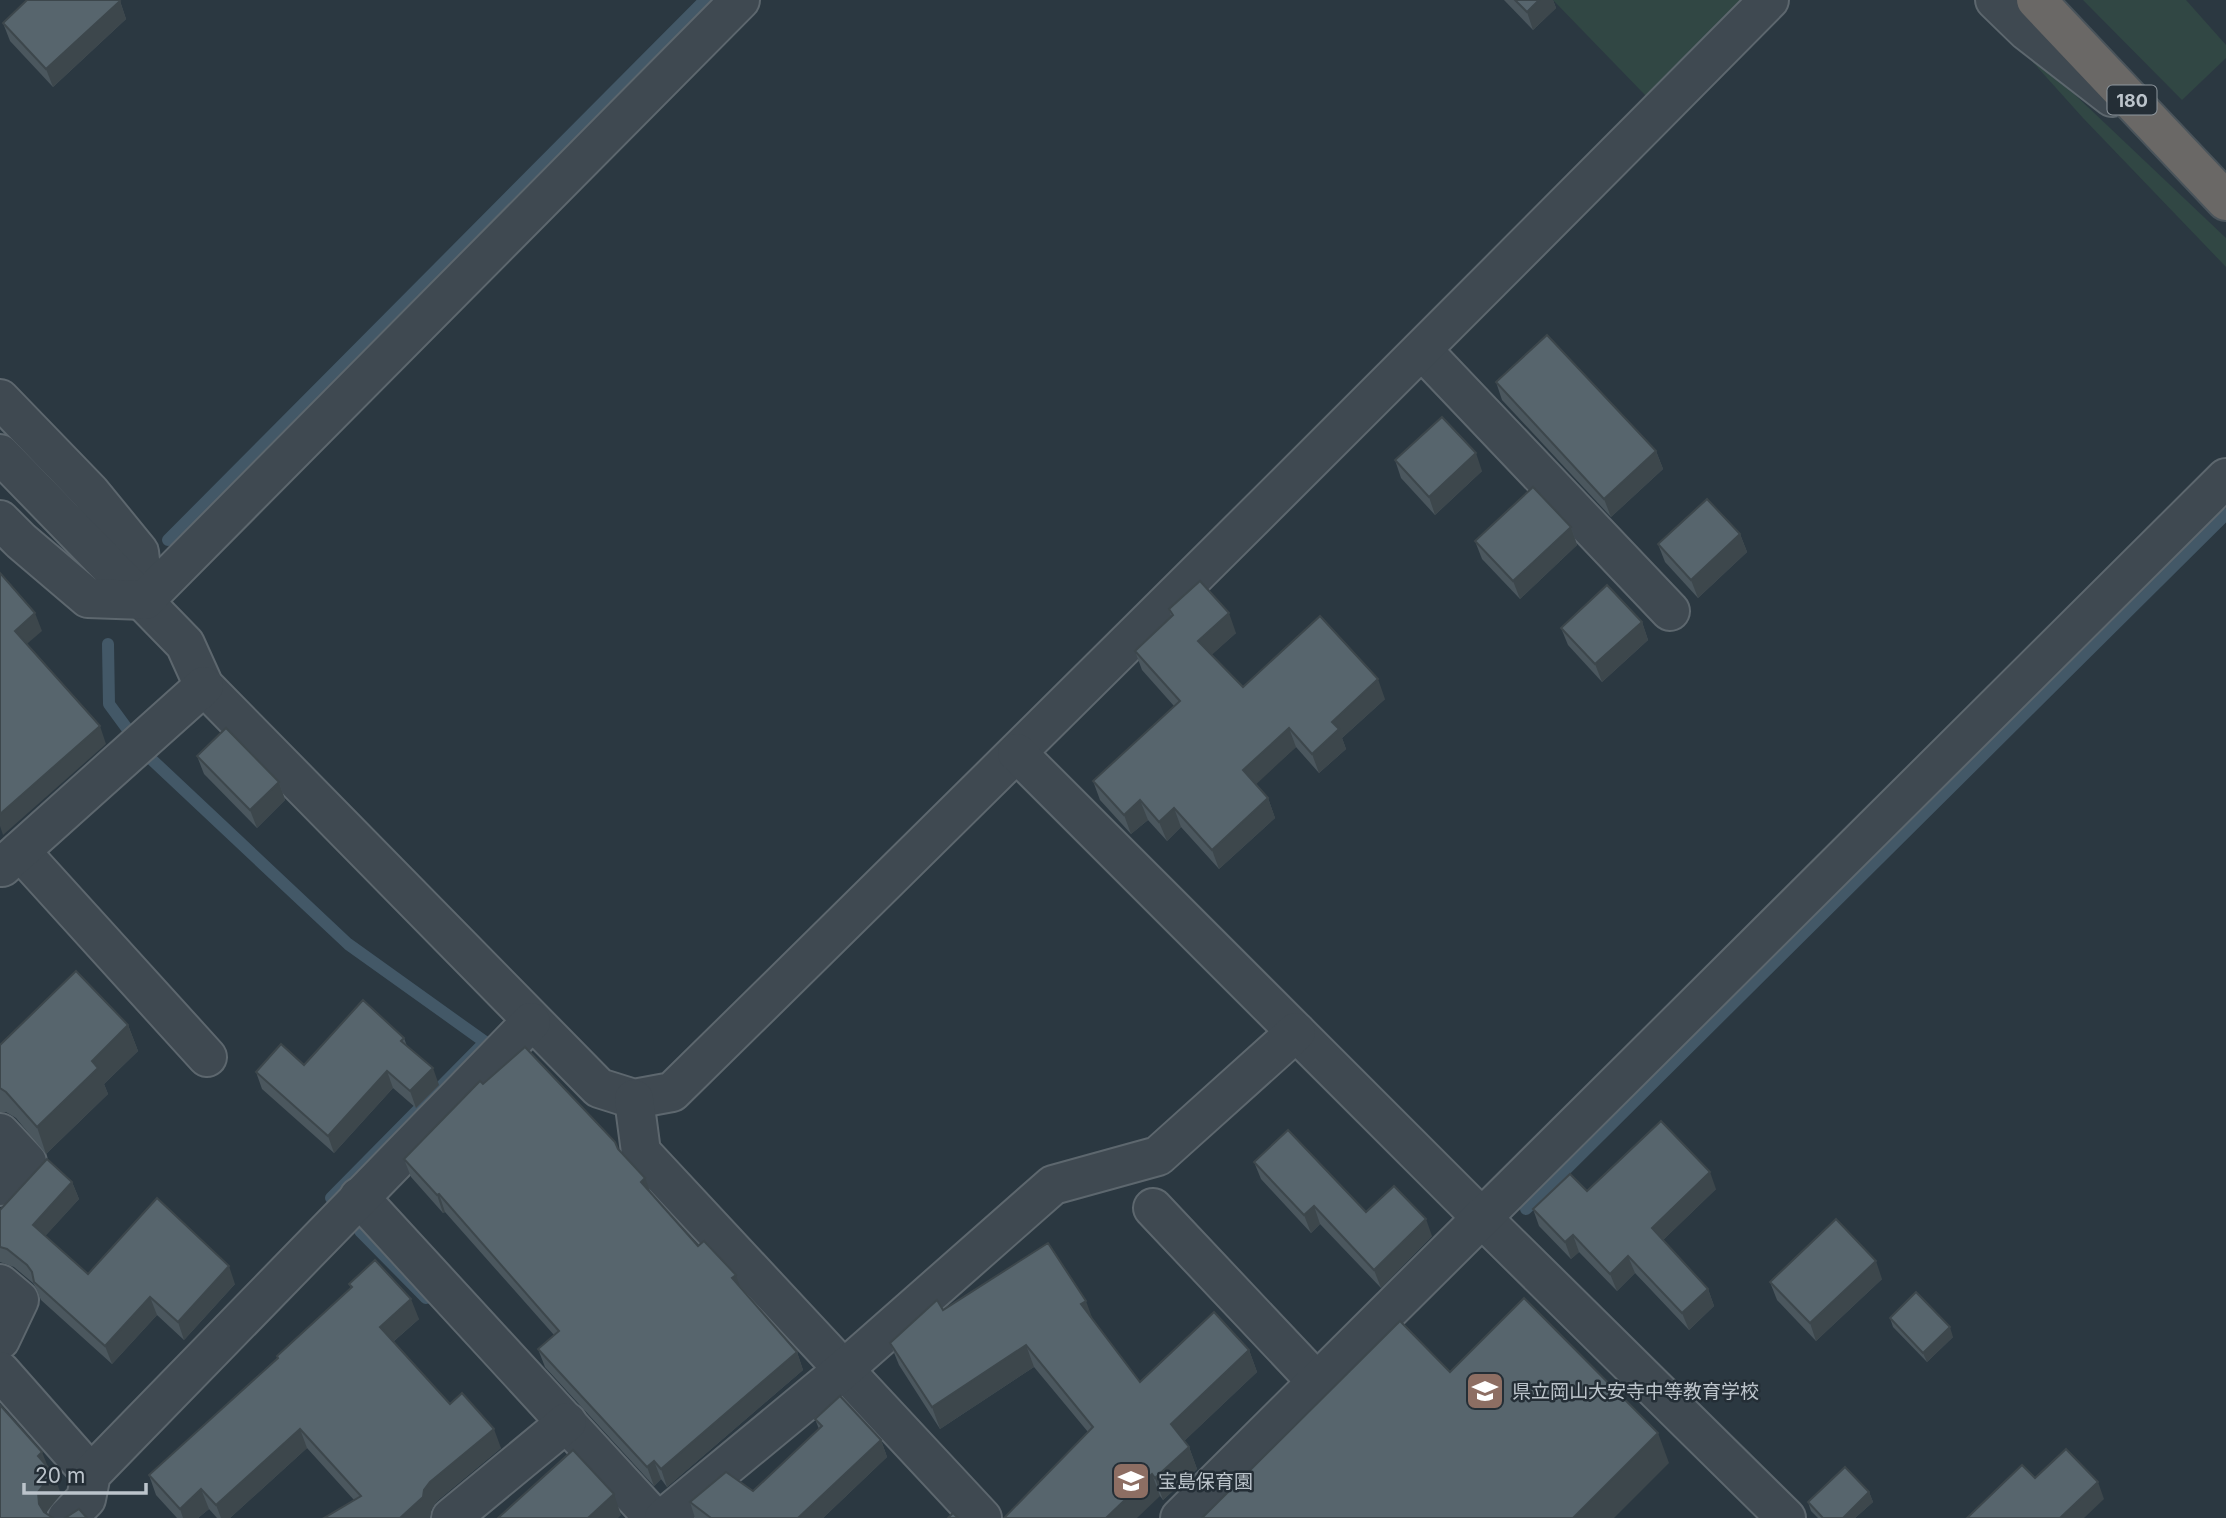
<svg xmlns="http://www.w3.org/2000/svg" width="2226" height="1518" font-family="Inter,'Noto Sans JP',sans-serif">
  <style>
    .green { fill: #314744 }
    .lines { fill: none; stroke-linecap: round; stroke-linejoin: round }
    .stream { stroke: #435867; stroke-width: 12 }
    .minor-casing { stroke: #5d676e; stroke-width: 42 }
    .trunk-casing { stroke: #4a545b; stroke-width: 42 }
    .minor { stroke: #3f4951; stroke-width: 38 }
    .trunk { stroke: #6a6866; stroke-width: 38 }
    .wall { fill: #4b575e }
    .shaded-wall { fill: #3d474c }
    .building { fill: #57656d; stroke: #3d474c; stroke-width: 2 }
    .labels { text-anchor: middle; dominant-baseline: central; stroke-width: 5; stroke-linejoin: round; paint-order: stroke }
    .shield { fill: #242e36; stroke: #8e979e; stroke-width: 2 }
    .shield-label { font-size: 18px; font-weight: bold; fill: #bcc4cb }
    .poi-label { font-size: 19px; fill: #bcc4cb; stroke: #242e36; text-anchor: start }
  </style>
  <rect width="100%" height="100%" fill="#2b3841"/>
  <!-- green -->
  <g class="green">
    <path d="M 1553,0 L 1742,0 L 1647,97 Z"/>
    <path d="M 2083,0 L 2186,0 L 2226,45 L 2226,58 L 2182,100 Z"/>
    <path d="M 2014,37 L 2226,238 L 2226,267 L 2083,118 L 2012,39 Z"/>
  </g>
  <g class="lines">
    <!-- stream -->
    <g class="stream">
      <path d="M 168,540 L 705,0"/>
      <path d="M 108,644 L 109,704 L 131,734"/>
      <path d="M 149,757 L 348,944 L 485,1042 L 331,1198"/>
      <path d="M 1526,1209 L 2226,514"/>
      <path d="M 360,1231 L 426,1298"/>
    </g>
    <defs>
      <g id="minor">
        <path d="M 1995,0 L 2027,31 L 2112,97"/>
        <path d="M 1422,350 L 1670,611"/>
        <path d="M 0,399 L 90,492 L 139,552 L 145,600"/>
        <path d="M 0,454 L 185,644 L 204,686 L 599,1088 L 634,1099 L 672,1092 C 1040,731 1406,367 1769,0"/>
        <path d="M 0,520 L 21,541 L 88,598 L 145,600 L 740,0"/>
        <path d="M 1017,753 L 1481,1217 L 1786,1518"/>
        <path d="M 20,851 L 207,1057"/>
        <path d="M 2,867 L 204,686"/>
        <path d="M 634,1099 L 641,1152 L 982,1518"/>
        <path d="M 0,1133 L 27,1162 L 0,1186"/>
        <path d="M 359,1197 L 654,1518"/>
        <path d="M 1153,1208 L 1317,1382"/>
        <path d="M 0,1284 L 19,1300 L 0,1340"/>
        <path d="M 0,1371 L 91,1474"/>
        <path d="M 67,1518 L 86,1499 L 91,1474 L 531,1022"/>
        <path d="M 451,1518 L 567,1422"/>
        <path d="M 664,1518 L 843,1370 L 1053,1185 L 1158,1156 L 1296,1032"/>
        <path d="M 1180,1518 L 2226,478"/>
      </g>
      <path id="trunk" d="M 2036,0 L 2226,201"/>
    </defs>
    <!-- minor casing -->
    <use href="#minor" class="minor-casing"/>
    <!-- trunk casing -->
    <use href="#trunk" class="trunk-casing"/>
    <!-- minor -->
    <use href="#minor" class="minor"/>
    <!-- trunk -->
    <use href="#trunk" class="trunk"/>
  </g>
  <!-- wall -->
  <g class="wall">
    <path d="M 1504,0 L 1553,0 L 1556,8 L 1533,30 Z"/>
    <path d="M 120,1 L 126,19 L 53,87 L 10,41 L 3,23 Z"/>
    <path d="M 1496,382 L 1656,451 L 1663,469 L 1611,517 L 1502,400 Z"/>
    <path d="M 1395,460 L 1482,471 L 1435,515 L 1401,478 Z"/>
    <path d="M 1571,527 L 1577,545 L 1520,599 L 1482,559 L 1475,541 Z"/>
    <path d="M 1740,534 L 1747,552 L 1698,598 L 1665,562 L 1658,544 Z"/>
    <path d="M 1169,609 L 1236,633 L 1211,655 L 1243,687 L 1385,699 L 1342,738 L 1346,749 L 1319,773 L 1296,747 L 1255,784 L 1268,798 L 1275,818 L 1219,869 L 1181,827 L 1167,841 L 1148,820 L 1131,834 L 1100,800 L 1093,781 L 1174,706 L 1142,670 L 1135,651 L 1171,616 Z"/>
    <path d="M 1642,622 L 1648,640 L 1602,682 L 1568,645 L 1561,628 Z"/>
    <path d="M 197,756 L 279,782 L 285,800 L 257,828 L 204,774 Z"/>
    <path d="M 128,1025 L 138,1051 L 104,1084 L 108,1094 L 46,1154 L 16,1118 L 6,1112 L 0,1112 L 0,1045 Z"/>
    <path d="M 404,1038 L 407,1046 L 439,1085 L 416,1108 L 393,1088 L 334,1153 L 262,1089 L 256,1072 L 304,1065 Z"/>
    <path d="M 483,1084 L 618,1149 L 651,1194 L 698,1246 L 741,1289 L 797,1352 L 803,1370 L 667,1487 L 661,1479 L 654,1486 L 545,1367 L 538,1349 L 554,1335 L 445,1212 L 443,1213 L 411,1177 L 404,1159 Z"/>
    <path d="M 1254,1162 L 1366,1212 L 1432,1236 L 1381,1288 L 1320,1224 L 1311,1233 L 1261,1179 Z"/>
    <path d="M 72,1182 L 79,1199 L 45,1236 L 88,1274 L 235,1284 L 184,1340 L 157,1315 L 112,1364 L 41,1300 L 36,1288 L 33,1283 L 14,1267 L 0,1262 L 0,1210 Z"/>
    <path d="M 1716,1189 L 1663,1240 L 1708,1289 L 1714,1306 L 1689,1330 L 1635,1273 L 1617,1291 L 1579,1252 L 1571,1259 L 1539,1226 L 1533,1209 L 1587,1191 Z"/>
    <path d="M 1882,1279 L 1816,1341 L 1777,1300 L 1770,1282 Z"/>
    <path d="M 349,1284 L 419,1319 L 393,1342 L 450,1404 L 501,1448 L 437,1501 L 431,1510 L 430,1517 L 429,1518 L 324,1518 L 354,1500 L 307,1448 L 230,1518 L 217,1518 L 209,1509 L 198,1518 L 177,1518 L 156,1495 L 149,1475 L 277,1358 L 277,1356 L 351,1288 Z"/>
    <path d="M 943,1310 L 1092,1318 L 1140,1382 L 1249,1350 L 1257,1372 L 1184,1441 L 1189,1447 L 1197,1469 L 1163,1500 L 1160,1496 L 1088,1432 L 1034,1367 L 940,1429 L 899,1365 L 890,1343 Z"/>
    <path d="M 1890,1318 L 1953,1337 L 1927,1362 L 1893,1327 Z"/>
    <path d="M 815,1419 L 881,1440 L 887,1457 L 823,1518 L 695,1518 L 690,1502 L 753,1491 L 819,1429 Z"/>
    <path d="M 1869,1492 L 1873,1502 L 1855,1518 L 1818,1518 L 1811,1511 L 1808,1502 Z"/>
  </g>
  <!-- shaded-wall -->
  <g class="shaded-wall">
    <path d="M 1539,0 L 1553,0 L 1556,8 L 1533,30 L 1527,12 Z"/>
    <path d="M 120,1 L 126,19 L 53,87 L 46,69 Z"/>
    <path d="M 1656,451 L 1663,469 L 1611,517 L 1604,499 Z"/>
    <path d="M 1476,453 L 1482,471 L 1435,515 L 1429,497 Z"/>
    <path d="M 1571,527 L 1577,545 L 1520,599 L 1513,581 Z"/>
    <path d="M 1740,534 L 1747,552 L 1698,598 L 1691,580 Z"/>
    <path d="M 35,613 L 42,631 L 21,649 L 15,631 Z"/>
    <path d="M 1229,613 L 1236,633 L 1205,661 L 1198,641 Z"/>
    <path d="M 1642,622 L 1648,640 L 1602,682 L 1595,664 Z"/>
    <path d="M 1378,679 L 1385,699 L 1342,738 L 1346,749 L 1319,773 L 1312,754 L 1332,722 Z"/>
    <path d="M 100,726 L 106,744 L 3,835 L 0,826 L 0,814 Z"/>
    <path d="M 1289,728 L 1296,747 L 1250,790 L 1243,770 Z"/>
    <path d="M 279,782 L 285,800 L 257,828 L 250,810 Z"/>
    <path d="M 1268,798 L 1275,818 L 1219,869 L 1212,850 Z"/>
    <path d="M 1140,800 L 1148,820 L 1131,834 L 1124,815 Z"/>
    <path d="M 1174,808 L 1181,827 L 1167,841 L 1159,822 Z"/>
    <path d="M 128,1025 L 138,1051 L 104,1084 L 108,1094 L 46,1154 L 37,1127 L 92,1061 Z"/>
    <path d="M 433,1068 L 439,1085 L 416,1108 L 410,1091 Z"/>
    <path d="M 387,1071 L 393,1088 L 334,1153 L 328,1136 Z"/>
    <path d="M 1710,1172 L 1716,1189 L 1658,1245 L 1652,1228 Z"/>
    <path d="M 645,1178 L 652,1196 L 641,1182 Z"/>
    <path d="M 72,1182 L 79,1199 L 39,1243 L 33,1225 Z"/>
    <path d="M 439,1194 L 445,1212 L 443,1213 L 437,1195 Z"/>
    <path d="M 1314,1206 L 1320,1224 L 1311,1233 L 1304,1215 Z"/>
    <path d="M 1426,1219 L 1432,1236 L 1381,1288 L 1374,1270 Z"/>
    <path d="M 1573,1235 L 1579,1252 L 1571,1259 L 1565,1242 Z"/>
    <path d="M 1628,1256 L 1635,1273 L 1617,1291 L 1610,1274 Z"/>
    <path d="M 1876,1261 L 1882,1279 L 1816,1341 L 1810,1323 Z"/>
    <path d="M 229,1266 L 235,1284 L 184,1340 L 178,1322 Z"/>
    <path d="M 736,1275 L 742,1293 L 732,1278 Z"/>
    <path d="M 1708,1289 L 1714,1306 L 1689,1330 L 1682,1313 Z"/>
    <path d="M 150,1297 L 157,1315 L 112,1364 L 105,1346 Z"/>
    <path d="M 411,1299 L 419,1319 L 387,1347 L 380,1327 Z"/>
    <path d="M 1086,1301 L 1094,1323 L 1081,1304 Z"/>
    <path d="M 1950,1327 L 1953,1337 L 1927,1362 L 1923,1353 Z"/>
    <path d="M 1026,1345 L 1034,1367 L 940,1429 L 932,1407 Z"/>
    <path d="M 1249,1350 L 1257,1372 L 1179,1446 L 1171,1424 Z"/>
    <path d="M 797,1352 L 803,1370 L 667,1487 L 661,1469 Z"/>
    <path d="M 300,1429 L 307,1448 L 230,1518 L 221,1518 L 216,1505 Z"/>
    <path d="M 494,1429 L 501,1448 L 437,1501 L 431,1510 L 430,1517 L 429,1518 L 400,1518 L 430,1482 Z"/>
    <path d="M 1658,1433 L 1669,1463 L 1614,1518 L 1573,1518 Z"/>
    <path d="M 881,1440 L 887,1457 L 823,1518 L 798,1518 Z"/>
    <path d="M 1189,1447 L 1197,1469 L 1163,1500 L 1155,1478 Z"/>
    <path d="M 42,1452 L 50,1472 L 38,1456 Z"/>
    <path d="M 654,1461 L 661,1479 L 654,1486 L 647,1467 Z"/>
    <path d="M 53,1473 L 61,1494 L 46,1513 L 46,1518 L 39,1504 L 38,1492 Z"/>
    <path d="M 1152,1474 L 1160,1496 L 1137,1518 L 1106,1518 Z"/>
    <path d="M 2098,1482 L 2104,1499 L 2084,1518 L 2060,1518 Z"/>
    <path d="M 201,1489 L 209,1509 L 198,1518 L 183,1518 L 180,1509 Z"/>
    <path d="M 1869,1492 L 1873,1502 L 1855,1518 L 1843,1518 Z"/>
    <path d="M 614,1494 L 621,1515 L 618,1518 L 588,1518 Z"/>
  </g>
  <!-- building -->
  <g class="building">
    <path d="M 27,0 L 119,0 L 120,1 L 46,69 L 3,23 Z"/>
    <path d="M 1515,0 L 1539,0 L 1527,12 Z"/>
    <path d="M 1547,335 L 1656,451 L 1604,499 L 1496,382 Z"/>
    <path d="M 1442,417 L 1476,453 L 1429,497 L 1395,460 Z"/>
    <path d="M 1533,487 L 1571,527 L 1513,581 L 1475,541 Z"/>
    <path d="M 1707,499 L 1740,534 L 1691,580 L 1658,544 Z"/>
    <path d="M 0,573 L 35,613 L 15,631 L 100,726 L 0,814 Z"/>
    <path d="M 1200,581 L 1229,613 L 1198,641 L 1243,687 L 1320,616 L 1378,679 L 1332,722 L 1339,729 L 1312,754 L 1289,728 L 1243,770 L 1268,798 L 1212,850 L 1174,808 L 1159,822 L 1140,800 L 1124,815 L 1093,781 L 1180,701 L 1135,651 L 1173,615 L 1169,609 Z"/>
    <path d="M 1607,585 L 1642,622 L 1595,664 L 1561,628 Z"/>
    <path d="M 226,728 L 279,782 L 250,810 L 197,756 Z"/>
    <path d="M 76,971 L 128,1025 L 92,1061 L 98,1068 L 37,1127 L 6,1092 L 0,1088 L 0,1045 Z"/>
    <path d="M 363,1000 L 404,1038 L 401,1041 L 433,1068 L 410,1091 L 387,1071 L 328,1136 L 256,1072 L 281,1044 L 304,1065 Z"/>
    <path d="M 525,1047 L 615,1142 L 618,1149 L 645,1178 L 641,1182 L 698,1246 L 704,1241 L 736,1275 L 732,1278 L 797,1352 L 661,1469 L 654,1461 L 647,1467 L 538,1349 L 559,1331 L 439,1194 L 437,1195 L 404,1159 L 480,1081 L 483,1084 Z"/>
    <path d="M 1661,1121 L 1710,1172 L 1652,1228 L 1708,1289 L 1682,1313 L 1628,1256 L 1610,1274 L 1573,1235 L 1565,1242 L 1533,1209 L 1570,1174 L 1587,1191 Z"/>
    <path d="M 1288,1130 L 1366,1212 L 1394,1186 L 1426,1219 L 1374,1270 L 1314,1206 L 1304,1215 L 1254,1162 Z"/>
    <path d="M 47,1159 L 72,1182 L 33,1225 L 88,1274 L 157,1198 L 229,1266 L 178,1322 L 150,1297 L 105,1346 L 34,1282 L 32,1272 L 27,1265 L 7,1249 L 0,1247 L 0,1210 Z"/>
    <path d="M 1836,1219 L 1876,1261 L 1810,1323 L 1770,1282 Z"/>
    <path d="M 1048,1243 L 1086,1301 L 1081,1304 L 1140,1382 L 1214,1312 L 1249,1350 L 1171,1424 L 1189,1447 L 1155,1478 L 1152,1474 L 1106,1518 L 1004,1518 L 1093,1427 L 1026,1345 L 932,1407 L 890,1343 L 937,1300 L 943,1310 Z"/>
    <path d="M 375,1260 L 411,1299 L 380,1327 L 450,1404 L 462,1393 L 494,1429 L 430,1482 L 424,1490 L 423,1497 L 400,1518 L 324,1518 L 361,1496 L 300,1429 L 216,1505 L 201,1489 L 180,1509 L 149,1475 L 278,1358 L 277,1356 L 352,1287 L 349,1284 Z"/>
    <path d="M 1916,1292 L 1950,1327 L 1923,1353 L 1890,1318 Z"/>
    <path d="M 1524,1298 L 1658,1433 L 1573,1518 L 1202,1518 L 1400,1321 L 1450,1372 Z"/>
    <path d="M 840,1396 L 881,1440 L 798,1518 L 711,1518 L 690,1502 L 726,1472 L 753,1491 L 822,1426 L 815,1419 Z"/>
    <path d="M 0,1405 L 42,1452 L 38,1456 L 53,1473 L 38,1492 L 39,1504 L 44,1512 L 53,1518 L 0,1518 Z"/>
    <path d="M 2066,1449 L 2098,1482 L 2060,1518 L 1967,1518 L 2022,1465 L 2035,1478 Z"/>
    <path d="M 573,1450 L 614,1494 L 588,1518 L 498,1518 Z"/>
    <path d="M 1845,1467 L 1869,1492 L 1843,1518 L 1823,1518 L 1808,1502 Z"/>
    <path d="M 79,1509 L 87,1518 L 65,1518 Z"/>
    <path d="M 953,1513 L 958,1518 L 948,1518 Z"/>
  </g>
  <!-- icons -->
  <defs>
    <symbol id="school-square" viewBox="-11 -11 22 22"><rect x="-9" y="-9" width="18" height="18" rx="4" fill="#8d6e63" stroke="#242e36"/><path d="M0-5L7-2L0 1L-7-2ZM-4 1L0 2.5L4 1V4Q0 6-4 4Z" fill="#fff"/></symbol>
  </defs>
  <g fill-rule="evenodd">
    <use href="#school-square" x="1463" y="1369" width="44" height="44"/>
    <use href="#school-square" x="1109" y="1459" width="44" height="44"/>
  </g>
  <g class="labels">
    <!-- shield labels -->
    <rect class="shield" x="2107.5" y="85.5" width="49" height="29" rx="5"/>
    <g class="shield-label">
      <text x="2132" y="100">180</text>
    </g>
    <!-- poi labels -->
    <g class="poi-label">
      <text x="1512" y="1391">県立岡山大安寺中等教育学校</text>
      <text x="1158" y="1481">宝島保育園</text>
    </g>
  </g>
  <!-- scale -->
  <path d="M24 1483v10h122v-10" fill="none" stroke="#bcc4cb" stroke-width="3.5"/>
  <text x="35" y="1483" font-size="21" fill="#bcc4cb" stroke="#242e36" stroke-width="5" paint-order="stroke">20 m</text>
</svg>
